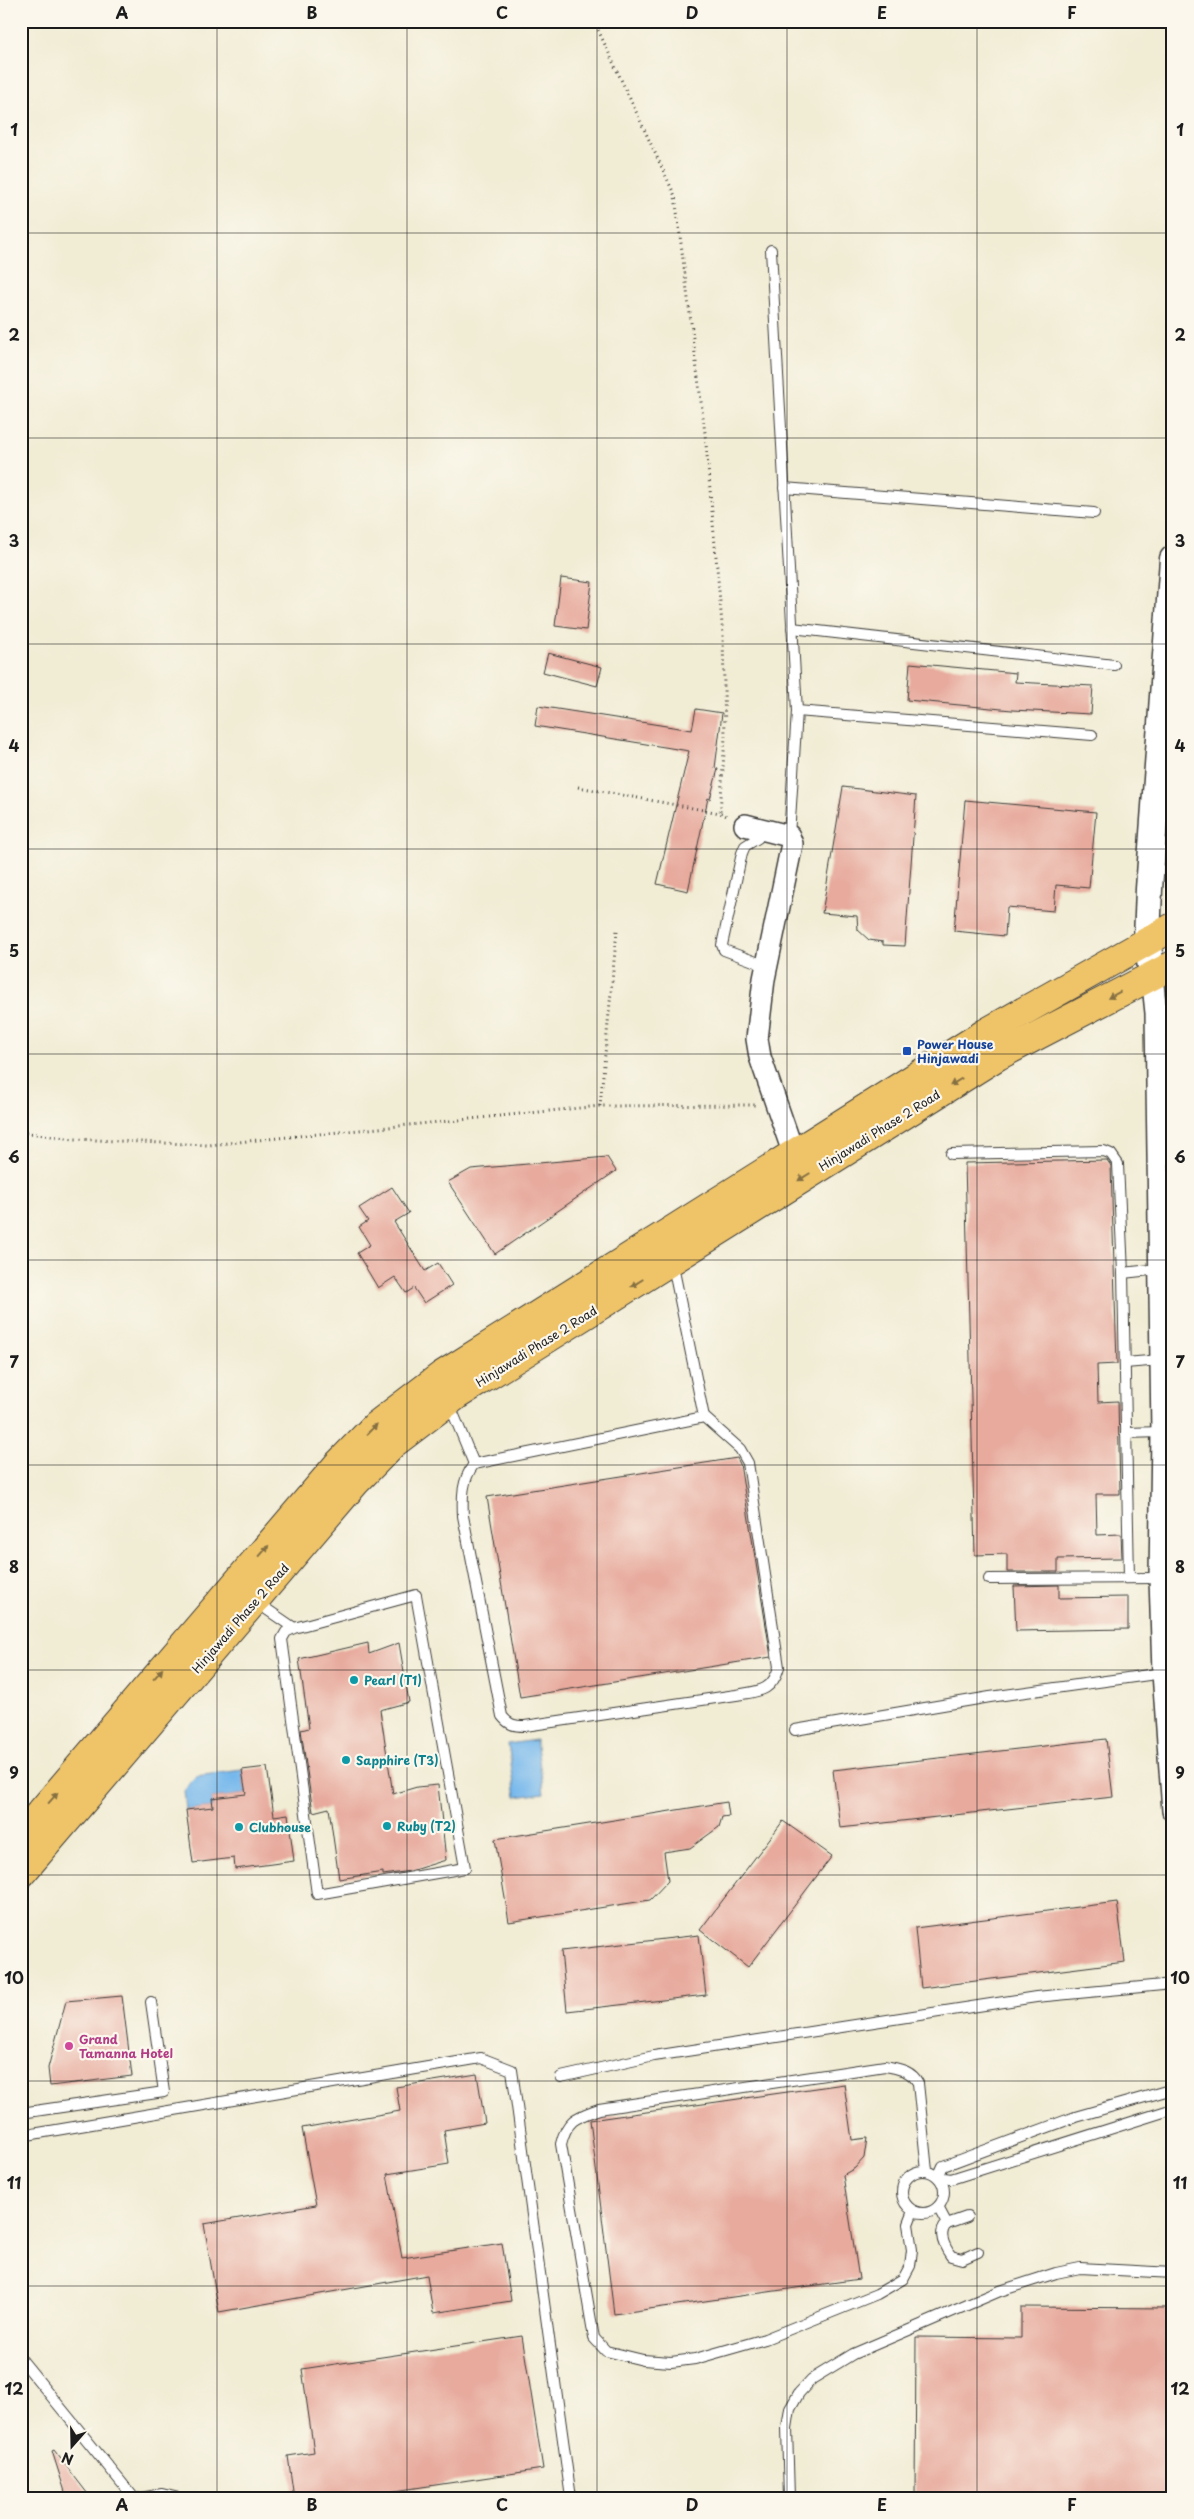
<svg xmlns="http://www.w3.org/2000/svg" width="1194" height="2519" font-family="'Playpen Sans',sans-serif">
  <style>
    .water { fill: #76b8ec; stroke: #496a84 }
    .building { fill: #e7aa9d }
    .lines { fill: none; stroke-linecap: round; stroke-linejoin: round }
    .service-casing { stroke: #3c3b38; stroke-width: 12 }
    .minor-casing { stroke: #3c3b38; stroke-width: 24 }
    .tertiary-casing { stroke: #3c3b38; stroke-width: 29 }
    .primary-casing { stroke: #3c3b38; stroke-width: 30 }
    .path { stroke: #3c3b38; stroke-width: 3; stroke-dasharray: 1 4; stroke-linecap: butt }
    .service { stroke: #fff; stroke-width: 10 }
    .minor { stroke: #fff; stroke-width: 21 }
    .tertiary { stroke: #fff; stroke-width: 26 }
    .primary { stroke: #efc469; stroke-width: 28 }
    .oneway { fill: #867042 }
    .grid { fill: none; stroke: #1c1c1c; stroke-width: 1; stroke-opacity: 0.55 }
    .transit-dot { fill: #1a4fb4; stroke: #fbf7ec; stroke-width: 2 }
    .culture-dot { fill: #0f9aa8; stroke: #fbf7ec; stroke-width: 2 }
    .hotel-dot { fill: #d1479c; stroke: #fbf7ec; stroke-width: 2 }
    .labels { text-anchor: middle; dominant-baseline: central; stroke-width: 4.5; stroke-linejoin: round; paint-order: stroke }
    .transit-label { font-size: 12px; font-weight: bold; fill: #164399; stroke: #fbf7ec; text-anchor: start }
    .street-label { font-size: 12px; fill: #1c1c1c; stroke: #fbf7ec }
    .culture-label { font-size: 12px; font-weight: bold; fill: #0d838f; stroke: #fbf7ec; text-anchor: start }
    .hotel-label { font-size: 12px; font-weight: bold; fill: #b23c85; stroke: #fbf7ec; text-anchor: start }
    .neatline { fill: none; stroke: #1c1c1c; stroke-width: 2 }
    .grid-label { font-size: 16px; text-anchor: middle; font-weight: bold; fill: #1c1c1c }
  </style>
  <rect width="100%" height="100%" fill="#fbf7ec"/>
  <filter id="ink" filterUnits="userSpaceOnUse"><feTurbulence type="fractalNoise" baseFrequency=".02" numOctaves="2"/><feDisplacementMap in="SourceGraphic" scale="10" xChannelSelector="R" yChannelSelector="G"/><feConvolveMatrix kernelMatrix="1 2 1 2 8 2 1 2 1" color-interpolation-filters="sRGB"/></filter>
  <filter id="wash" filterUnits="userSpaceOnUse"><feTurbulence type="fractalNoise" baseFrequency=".0096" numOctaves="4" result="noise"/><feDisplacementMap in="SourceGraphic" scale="20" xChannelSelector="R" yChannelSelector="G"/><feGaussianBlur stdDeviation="1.12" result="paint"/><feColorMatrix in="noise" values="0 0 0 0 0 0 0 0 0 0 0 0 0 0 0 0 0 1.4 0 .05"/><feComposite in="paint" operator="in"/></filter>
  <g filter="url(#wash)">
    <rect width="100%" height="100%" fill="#f1ecd4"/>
    <!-- water -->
    <g class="water">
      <path d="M 536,1740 L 544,1793 L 516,1797 L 508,1744 Z"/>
      <path d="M 242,1770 L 246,1794 L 212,1798 L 213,1807 L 186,1810 L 184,1791 L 196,1776 Z"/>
    </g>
    <g id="blocks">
      <!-- building -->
      <g class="building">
        <path d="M 561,578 L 592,582 L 586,630 L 555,626 Z"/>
        <path d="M 548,653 L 602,667 L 597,686 L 543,672 Z"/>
        <path d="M 910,663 L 1016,673 L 1015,682 L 1093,686 L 1091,714 L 1012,710 L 907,700 Z"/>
        <path d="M 538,706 L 692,730 L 696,709 L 722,713 L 715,768 L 718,769 L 710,799 L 708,798 L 688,891 L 657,884 L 689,751 L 535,726 Z"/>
        <path d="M 843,787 L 916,796 L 905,946 L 883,945 L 883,942 L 869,940 L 858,930 L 857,916 L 822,913 Z"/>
        <path d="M 965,800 L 1096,812 L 1089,888 L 1056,885 L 1054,911 L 1007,907 L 1005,936 L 954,931 Z"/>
        <path d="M 607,1157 L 616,1171 L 495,1254 L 448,1182 L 471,1169 Z"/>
        <path d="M 1107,1160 L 1111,1166 L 1117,1364 L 1097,1365 L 1098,1402 L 1118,1401 L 1120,1494 L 1096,1494 L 1097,1535 L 1121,1534 L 1122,1558 L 1058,1559 L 1058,1572 L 1007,1572 L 1007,1554 L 975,1555 L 965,1163 Z"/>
        <path d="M 392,1187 L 409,1213 L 394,1222 L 425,1271 L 438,1263 L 452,1285 L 424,1303 L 414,1288 L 406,1293 L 395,1277 L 378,1288 L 357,1253 L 370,1245 L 359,1227 L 368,1221 L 359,1208 Z"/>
        <path d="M 737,1458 L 740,1464 L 771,1657 L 520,1697 L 487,1497 Z"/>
        <path d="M 1059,1585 L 1059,1598 L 1128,1597 L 1128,1629 L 1016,1631 L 1014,1586 Z"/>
        <path d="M 368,1643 L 369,1654 L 399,1643 L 409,1702 L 380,1710 L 393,1794 L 417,1787 L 438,1785 L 446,1860 L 410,1871 L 383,1875 L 383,1872 L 339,1879 L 329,1808 L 313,1812 L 301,1730 L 309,1728 L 299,1659 Z"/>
        <path d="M 1106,1739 L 1113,1797 L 840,1828 L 833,1770 Z"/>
        <path d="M 267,1767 L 274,1816 L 288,1814 L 294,1861 L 235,1869 L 234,1858 L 193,1863 L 186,1810 L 213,1807 L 212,1798 L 246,1794 L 242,1770 Z"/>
        <path d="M 727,1802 L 729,1816 L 722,1817 L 719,1827 L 690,1848 L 664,1852 L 668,1881 L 650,1900 L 509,1922 L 495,1839 Z"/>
        <path d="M 783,1821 L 832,1856 L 748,1967 L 700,1930 Z"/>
        <path d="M 1117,1902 L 1125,1962 L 921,1988 L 915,1928 Z"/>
        <path d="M 699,1935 L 706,1995 L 567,2011 L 561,1951 Z"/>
        <path d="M 122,1996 L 132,2076 L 50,2086 L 48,2068 L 66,2001 Z"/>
        <path d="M 477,2074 L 485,2123 L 444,2130 L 449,2164 L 387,2174 L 402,2258 L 502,2243 L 511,2301 L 433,2313 L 427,2275 L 219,2312 L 204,2224 L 316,2205 L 302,2128 L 400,2111 L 396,2087 Z"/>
        <path d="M 844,2084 L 852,2140 L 867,2138 L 864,2158 L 855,2168 L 843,2175 L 859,2279 L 614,2314 L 590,2120 Z"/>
        <path d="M 1021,2307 L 1172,2308 L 1170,2498 L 915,2498 L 916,2337 L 1021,2338 Z"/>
        <path d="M 522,2336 L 543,2469 L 348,2498 L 294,2498 L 288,2456 L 314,2452 L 302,2369 Z"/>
        <path d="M 54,2450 L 91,2498 L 67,2498 L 52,2451 Z"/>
      </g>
    </g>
  </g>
  <g filter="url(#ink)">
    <use href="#blocks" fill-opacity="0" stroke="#3c3b38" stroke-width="1"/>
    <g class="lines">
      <defs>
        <g id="service">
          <path d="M 771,250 L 797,711"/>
          <path d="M 784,488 L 1094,513"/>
          <path d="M 792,628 L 1114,665"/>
          <path d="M 761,829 L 758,838 L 745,846 L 742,853 L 722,945 L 724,950 L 767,966"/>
          <path d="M 789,836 L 797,711 L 1092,735"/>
          <path d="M 1156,1013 L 1173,1012"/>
          <path d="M 951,1154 L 1104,1151 L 1111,1154 L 1118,1164 L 1123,1273 L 1129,1578"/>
          <path d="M 672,1261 L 704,1417 L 740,1449 L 748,1463 L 779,1667 C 772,1692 759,1691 736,1695 L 525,1726 C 514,1726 509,1725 502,1716 L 463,1516 C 462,1497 462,1480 474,1464 L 704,1417"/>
          <path d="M 1123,1273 L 1160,1269"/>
          <path d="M 1125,1363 L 1161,1360"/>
          <path d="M 449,1403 L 474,1464"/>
          <path d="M 1126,1433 L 1162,1432"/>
          <path d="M 989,1579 L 1160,1578"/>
          <path d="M 256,1602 L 294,1628 L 416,1595 L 465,1868 L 317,1894 L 282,1639 L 286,1632 L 294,1628"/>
          <path d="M 795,1730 L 990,1697 L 1163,1673"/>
          <path d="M 561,2077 L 654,2056 L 1036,1997 L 1173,1984"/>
          <path d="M 1173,2089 L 1075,2117 L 943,2166 L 938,2177 L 951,2179 L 1173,2109"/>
          <path d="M 21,2113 L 164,2092 L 151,2002"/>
          <path d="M 21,2136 L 481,2058 L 512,2070 L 571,2498"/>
          <circle cx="923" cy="2192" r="21"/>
          <path d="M 938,2207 L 947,2224 L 967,2217"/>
          <path d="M 913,2211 L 908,2224 L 912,2250 L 910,2266 L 903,2279 L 877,2294 L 765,2339 L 695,2359 L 671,2362 L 643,2360 L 606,2351 L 594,2338 L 561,2144 C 567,2119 577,2117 599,2109 L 885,2066 C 899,2069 911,2070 918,2083 L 927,2171"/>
          <path d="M 947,2224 C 937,2233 944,2246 951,2256 L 962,2259 L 978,2252"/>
          <path d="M 21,2359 L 134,2498"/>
          <path d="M 141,2498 L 162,2494 L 179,2498"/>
          <path d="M 789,2498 L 787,2428 L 790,2409 L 799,2393 L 812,2379 L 853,2354 L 1000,2291 L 1056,2273 L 1080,2268 L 1173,2273"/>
        </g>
        <g id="minor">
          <path d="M 745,825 L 789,836 L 792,844 L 764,979 L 757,1039 L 760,1057 L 793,1152"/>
          <path d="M 1152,975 L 1156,1013 L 1162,1432 L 1160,1578 L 1163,1673 L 1173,1811"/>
        </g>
        <path id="tertiary" d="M 1152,975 L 1147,939 L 1149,889 L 1173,559"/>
        <g id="primary">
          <path d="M 21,1835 L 337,1465 L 375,1426 L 442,1375 L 985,1033 L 1173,927"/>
          <path d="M 21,1874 L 356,1482 L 393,1444 L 456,1396 L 998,1056 L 1173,965"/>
        </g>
      </defs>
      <!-- service casing -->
      <use href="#service" class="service-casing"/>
      <!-- minor casing -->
      <use href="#minor" class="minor-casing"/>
      <!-- tertiary casing -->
      <use href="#tertiary" class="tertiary-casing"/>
      <!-- primary casing -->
      <use href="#primary" class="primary-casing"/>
      <!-- path -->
      <g class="path">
        <path d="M 594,21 L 675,196 L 705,433 L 723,635 L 725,737 L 720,813"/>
        <path d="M 578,787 L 720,813 L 729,817"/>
        <path d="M 600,1106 L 617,930"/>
        <path d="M 21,1132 L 74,1139 L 208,1145 L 600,1106 L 757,1105"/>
      </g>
      <!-- service -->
      <use href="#service" class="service"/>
      <!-- minor -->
      <use href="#minor" class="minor"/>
      <!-- tertiary -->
      <use href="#tertiary" class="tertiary"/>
      <!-- primary -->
      <use href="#primary" class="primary"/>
    </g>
    <!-- one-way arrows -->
    <defs><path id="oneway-solid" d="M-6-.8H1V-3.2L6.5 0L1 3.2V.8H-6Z" transform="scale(1.25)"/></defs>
    <g class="oneway">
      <use href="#oneway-solid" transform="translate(1114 995) rotate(152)"/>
      <use href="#oneway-solid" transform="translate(956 1082) rotate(148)"/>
      <use href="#oneway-solid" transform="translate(804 1177) rotate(148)"/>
      <use href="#oneway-solid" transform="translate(637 1283) rotate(148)"/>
      <use href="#oneway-solid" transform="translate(372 1429) rotate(-44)"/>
      <use href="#oneway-solid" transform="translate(264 1551) rotate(-49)"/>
      <use href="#oneway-solid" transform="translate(158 1674) rotate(-49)"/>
      <use href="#oneway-solid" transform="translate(53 1798) rotate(-49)"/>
    </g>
  </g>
  <!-- grid -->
  <path class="grid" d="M 217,21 L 217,2498M 407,21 L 407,2498M 597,21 L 597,2498M 787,21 L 787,2498M 977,21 L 977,2498M 21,233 L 1173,233M 21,438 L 1173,438M 21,644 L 1173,644M 21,849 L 1173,849M 21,1054 L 1173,1054M 21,1260 L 1173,1260M 21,1465 L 1173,1465M 21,1670 L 1173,1670M 21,1875 L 1173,1875M 21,2081 L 1173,2081M 21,2286 L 1173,2286"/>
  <!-- markers -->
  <rect class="transit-dot" x="902" y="1046" width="10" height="10" rx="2.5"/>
  <g class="culture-dot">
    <circle cx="354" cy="1680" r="5"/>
    <circle cx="346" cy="1760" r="5"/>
    <circle cx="387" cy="1826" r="5"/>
    <circle cx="239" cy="1827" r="5"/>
  </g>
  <circle class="hotel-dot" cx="69" cy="2046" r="5"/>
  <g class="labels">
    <!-- transit labels -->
    <g class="transit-label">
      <text x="917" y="1044">Power House<tspan x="917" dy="14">Hinjawadi</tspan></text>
    </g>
    <!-- street labels -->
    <g class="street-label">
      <text transform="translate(879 1130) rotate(-32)">Hinjawadi Phase 2 Road</text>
      <text transform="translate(536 1346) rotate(-32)">Hinjawadi Phase 2 Road</text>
      <text transform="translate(240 1618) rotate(-49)">Hinjawadi Phase 2 Road</text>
    </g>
    <!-- culture labels -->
    <g class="culture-label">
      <text x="364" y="1680">Pearl (T1)</text>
      <text x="356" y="1760">Sapphire (T3)</text>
      <text x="397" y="1826">Ruby (T2)</text>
      <text x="249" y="1827">Clubhouse</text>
    </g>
    <!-- hotel labels -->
    <g class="hotel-label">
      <text x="79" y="2039">Grand<tspan x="79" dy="14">Tamanna Hotel</tspan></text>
    </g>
  </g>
  <!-- margin -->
  <rect width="1194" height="2519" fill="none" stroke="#fbf7ec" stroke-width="55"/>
  <!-- north arrow -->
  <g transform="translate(72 2446) rotate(200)" stroke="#fbf7ec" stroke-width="4" paint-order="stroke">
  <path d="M0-4L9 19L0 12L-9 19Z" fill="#1c1c1c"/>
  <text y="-8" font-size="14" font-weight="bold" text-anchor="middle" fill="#1c1c1c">N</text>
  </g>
  <rect x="28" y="28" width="1138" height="2464" class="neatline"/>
  <g class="grid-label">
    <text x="122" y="19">A</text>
    <text x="312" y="19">B</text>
    <text x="502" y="19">C</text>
    <text x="692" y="19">D</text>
    <text x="882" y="19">E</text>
    <text x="1072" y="19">F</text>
    <text x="14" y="136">1</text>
    <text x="1180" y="136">1</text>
    <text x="14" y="341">2</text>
    <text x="1180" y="341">2</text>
    <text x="14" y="547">3</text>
    <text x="1180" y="547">3</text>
    <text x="14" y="752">4</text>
    <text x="1180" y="752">4</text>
    <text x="14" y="957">5</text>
    <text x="1180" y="957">5</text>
    <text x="14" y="1163">6</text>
    <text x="1180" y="1163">6</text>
    <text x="14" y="1368">7</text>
    <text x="1180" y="1368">7</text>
    <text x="14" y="1573">8</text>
    <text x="1180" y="1573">8</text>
    <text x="14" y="1779">9</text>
    <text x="1180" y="1779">9</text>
    <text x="14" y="1984">10</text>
    <text x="1180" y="1984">10</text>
    <text x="14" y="2189">11</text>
    <text x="1180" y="2189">11</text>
    <text x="14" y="2395">12</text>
    <text x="1180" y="2395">12</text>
    <text x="122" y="2511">A</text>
    <text x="312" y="2511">B</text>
    <text x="502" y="2511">C</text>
    <text x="692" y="2511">D</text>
    <text x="882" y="2511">E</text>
    <text x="1072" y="2511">F</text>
  </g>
</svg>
